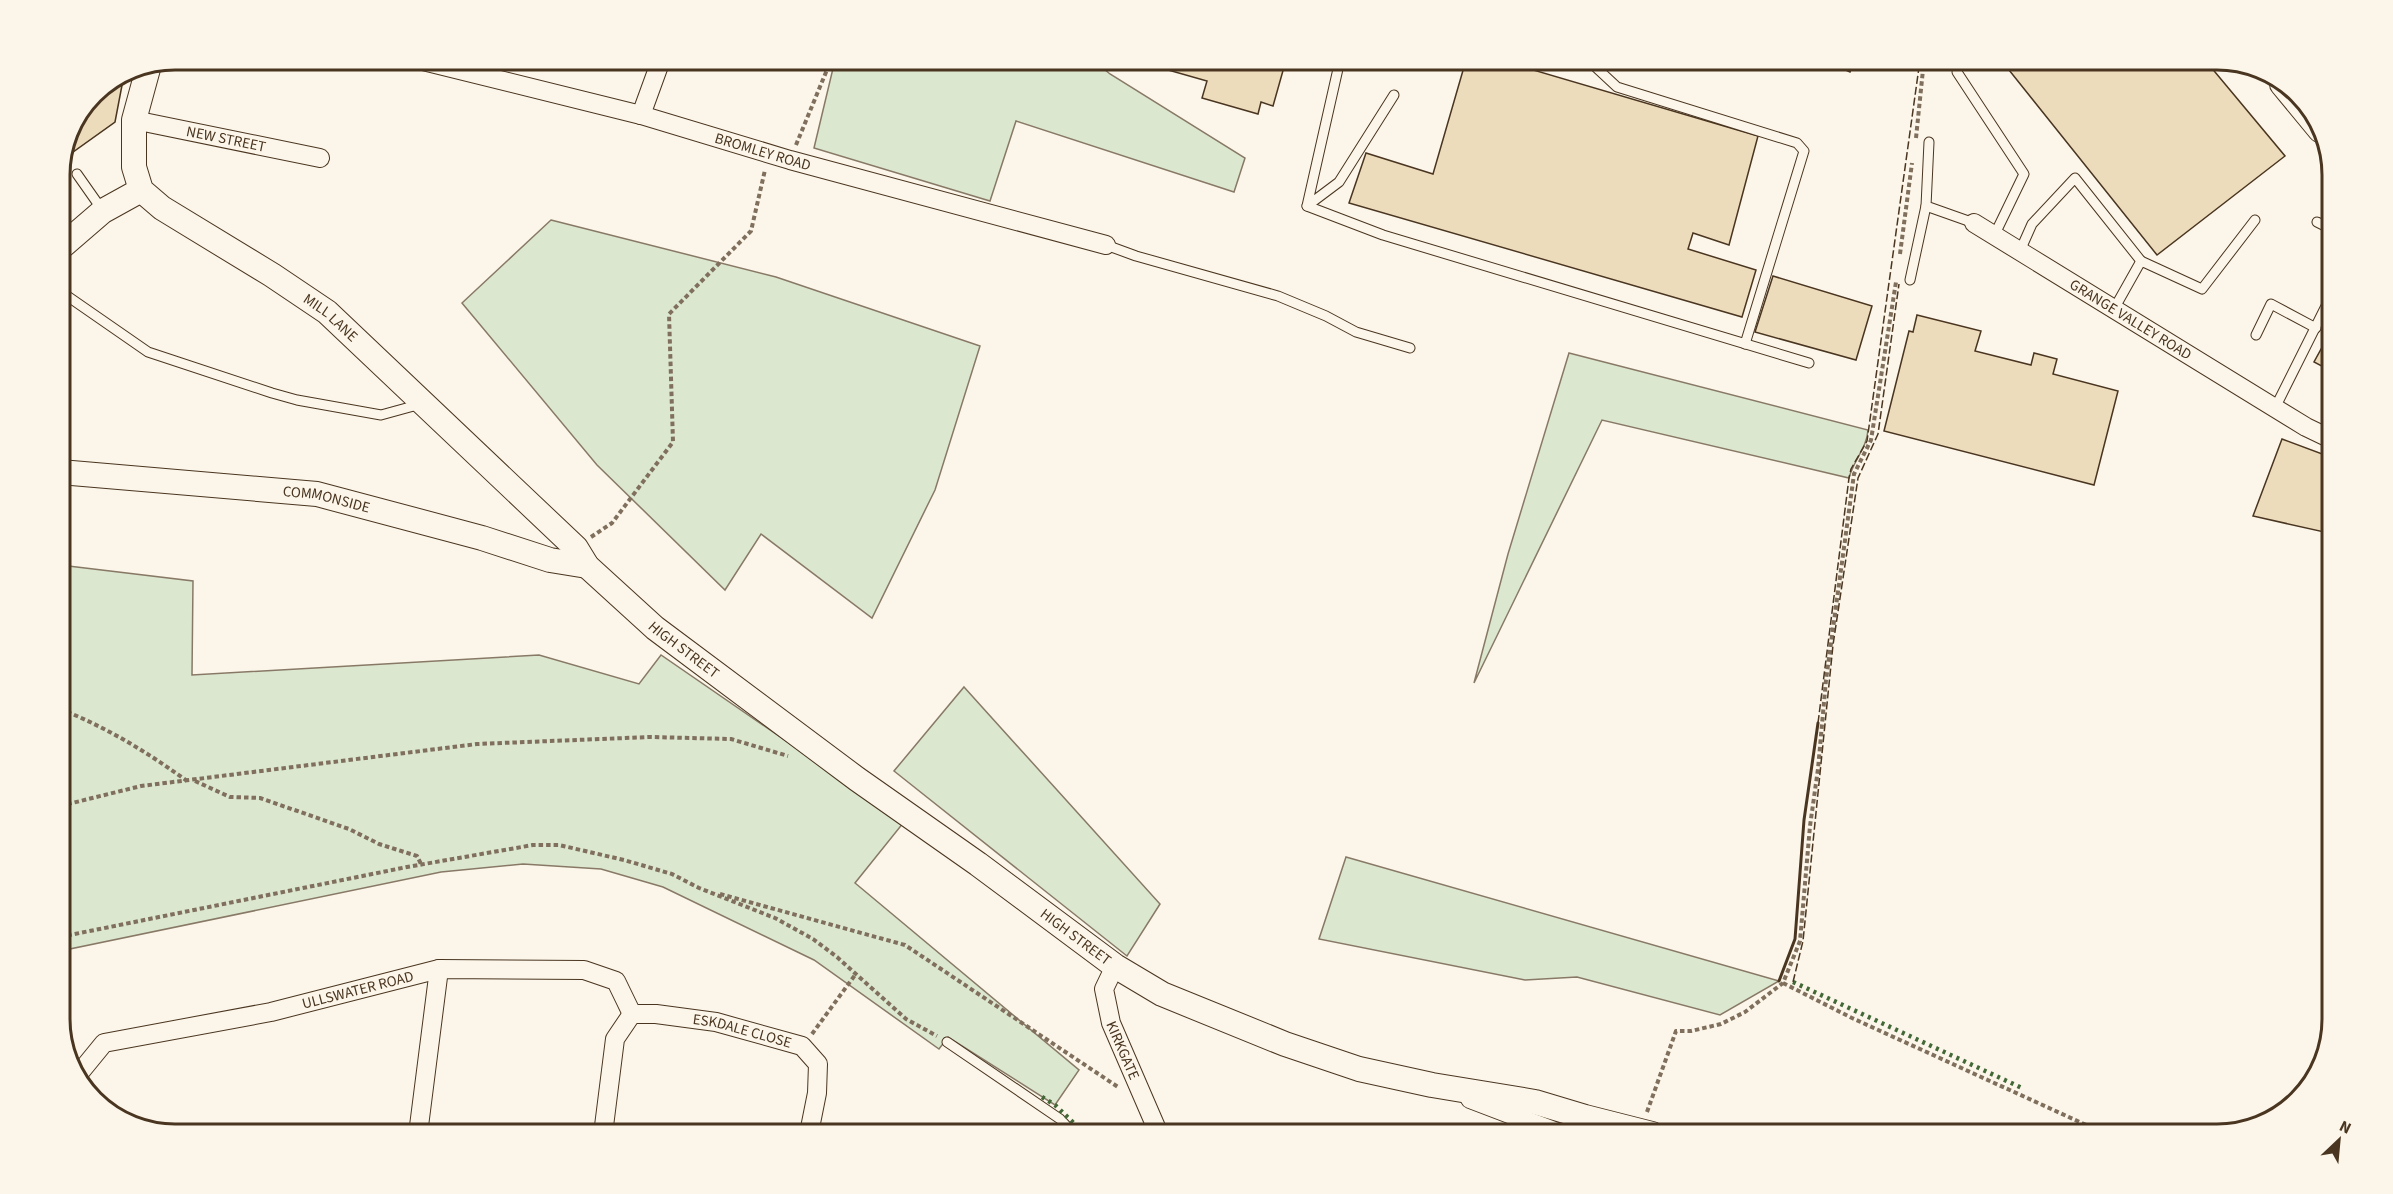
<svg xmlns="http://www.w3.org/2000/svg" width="2393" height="1194" font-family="'Source Sans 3',sans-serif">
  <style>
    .green { fill: #dce7d0; stroke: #887966; stroke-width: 1.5 }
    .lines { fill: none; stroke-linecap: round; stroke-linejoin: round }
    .stream { stroke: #c9cecd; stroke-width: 6 }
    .building { fill: #ecdcbc; stroke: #4a3520; stroke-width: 1.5 }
    .lane-casing { stroke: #4a3520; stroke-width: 11 }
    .street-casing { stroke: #4a3520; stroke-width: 20 }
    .secondary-casing { stroke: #4a3520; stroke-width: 26 }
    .path { stroke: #7f6f5c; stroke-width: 4; stroke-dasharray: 4.5 3; stroke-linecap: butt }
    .lane { stroke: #fbf6e9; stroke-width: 9 }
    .street { stroke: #fbf6e9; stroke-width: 18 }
    .secondary { stroke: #fbf6e9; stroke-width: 24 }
    .hedge { stroke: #436837; stroke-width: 4.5; stroke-dasharray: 3 4.5; stroke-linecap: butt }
    .fence { stroke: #4a3520; stroke-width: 1.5; stroke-dasharray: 8 3; stroke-linecap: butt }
    .wall { stroke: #4a3520; stroke-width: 3 }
    .labels { text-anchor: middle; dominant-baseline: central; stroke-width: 4.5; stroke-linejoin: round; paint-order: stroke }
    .street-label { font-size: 15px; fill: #4a3520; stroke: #fbf6e9 }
    .rim { fill: none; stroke: #4a3520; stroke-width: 3 }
  </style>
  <rect width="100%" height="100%" fill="#fbf6e9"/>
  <!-- green -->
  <g class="green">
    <path d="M 835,60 L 1093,60 L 1110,74 L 1245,158 L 1234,192 L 1016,121 L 990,201 L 814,148 Z"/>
    <path d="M 551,220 L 776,277 L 980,346 L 935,490 L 872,618 L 761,534 L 725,590 L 597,465 L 462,303 Z"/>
    <path d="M 1569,353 L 1868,430 C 1867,448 1853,461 1849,478 L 1602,420 L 1474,683 L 1508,554 Z"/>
    <path d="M 60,565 L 193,581 L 192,675 L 539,655 L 639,684 L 661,655 L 904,822 L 855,883 L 1079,1070 L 1055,1105 L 948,1037 L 939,1049 L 814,960 L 663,887 L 601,869 L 523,864 L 441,872 L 60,951 Z"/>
    <path d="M 964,687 L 1160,904 L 1127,956 L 894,771 Z"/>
    <path d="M 1346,857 L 1779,981 L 1720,1015 L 1577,977 L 1525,980 L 1319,939 Z"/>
  </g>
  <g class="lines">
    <!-- stream -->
    <g class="stream">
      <path d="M 2330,552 L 2333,591"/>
      <path d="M 2333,622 L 2333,636"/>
      <path d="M 2332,805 L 2333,803"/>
      <path d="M 2333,814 L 2333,817"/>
      <path d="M 2333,842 L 2328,857 L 2333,887"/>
      <path d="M 2333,901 L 2333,909"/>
    </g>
  </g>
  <!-- building -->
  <g class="building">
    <path d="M 1133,60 L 1286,60 L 1273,106 L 1261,102 L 1258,114 L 1202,98 L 1207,81 Z"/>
    <path d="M 1466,60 L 1499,60 L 1758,136 L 1729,245 L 1693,233 L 1688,249 L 1756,270 L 1742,317 L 1349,203 L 1366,153 L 1433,174 Z"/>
    <path d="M 1823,60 L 1855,60 L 1850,72 Z"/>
    <path d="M 2001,60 L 2205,60 L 2285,156 L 2157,255 Z"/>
    <path d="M 121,76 L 123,80 L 115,122 L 66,157 L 94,94 Z"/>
    <path d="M 1773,276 L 1872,306 L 1856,360 L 1755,332 Z"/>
    <path d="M 2333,305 L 2333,372 L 2314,362 L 2332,329 L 2323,324 Z"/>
    <path d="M 1917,315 L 1981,331 L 1975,351 L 2031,365 L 2034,353 L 2057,359 L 2053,374 L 2118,391 L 2094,485 L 1884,431 L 1909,331 L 1913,332 Z"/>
    <path d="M 2282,439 L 2333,458 L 2333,522 L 2329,521 L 2324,532 L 2253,516 Z"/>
  </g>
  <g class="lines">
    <defs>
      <g id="lane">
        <path d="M 1340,60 L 1307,206 L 1339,182 L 1394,95"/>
        <path d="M 1588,60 L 1617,87 L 1797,143 L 1804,151 L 1745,344"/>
        <path d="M 1957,72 L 2024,174 L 1994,236"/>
        <path d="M 1929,142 L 1926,206 L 1974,223"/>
        <path d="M 77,174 L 103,211"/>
        <path d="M 1307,206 L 1383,235 L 1809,363"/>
        <path d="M 2317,222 L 2333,230"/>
        <path d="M 1106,245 L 1136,256 L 1278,296 L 1326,316 L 1356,332 L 1410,348"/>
        <path d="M 2020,251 L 2032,224 L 2075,178 L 2141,261"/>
        <path d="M 1910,280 L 1926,206"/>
        <path d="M 60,291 L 148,352 L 272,393 L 297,400 L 381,415 L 421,404"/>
        <path d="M 2114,309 L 2141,261 L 2202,289 L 2255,220"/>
        <path d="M 2256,335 L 2271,304 L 2316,328"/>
        <path d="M 2275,408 L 2333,292"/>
        <path d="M 947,1042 L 1060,1119 L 1074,1134"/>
      </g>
      <g id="street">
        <path id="s1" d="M 419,60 L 641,115 L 790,160 L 1106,245"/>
        <path d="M 641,115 L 661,60"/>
        <path id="s2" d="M 134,120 L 320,158"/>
        <path id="s3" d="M 1974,223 L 2306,427 L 2333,440"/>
        <path id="s4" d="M 1115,966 L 1104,989 L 1111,1023 L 1159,1134"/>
        <path id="s5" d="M 632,1014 L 656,1014 L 716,1022 L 802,1046 L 818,1064 L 817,1093 L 810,1128"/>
        <path id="s6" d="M 77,1076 L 104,1043 L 271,1012 L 439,969 L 584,970 L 616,981 L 632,1014"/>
        <path d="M 1470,1099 L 1562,1134"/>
        <path d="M 418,1134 L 439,969"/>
        <path d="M 603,1134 L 615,1039 L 632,1014"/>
      </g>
      <g id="secondary">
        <path id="s7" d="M 149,65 L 134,120 L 134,167 L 141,190 L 162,208 L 272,275 L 327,312 L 576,548 L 587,566 L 655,628 L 857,779 L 978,864 L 1115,966 L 1162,994 L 1285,1044 L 1359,1069 L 1432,1085 L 1535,1102 L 1585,1117 L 1652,1134"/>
        <path d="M 2282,84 L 2320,130"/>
        <path d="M 60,248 L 103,211 L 141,190"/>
        <path id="s8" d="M 60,472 L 317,494 L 482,538 L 550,560 L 587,566"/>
      </g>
    </defs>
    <!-- lane casing -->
    <use href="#lane" class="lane-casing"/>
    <!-- street casing -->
    <use href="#street" class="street-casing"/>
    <!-- secondary casing -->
    <use href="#secondary" class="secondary-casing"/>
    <!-- path -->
    <g class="path">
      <path d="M 1916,138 L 1924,60"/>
      <path d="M 796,145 L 831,60"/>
      <path d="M 1900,254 L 1912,163"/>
      <path d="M 591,537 L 612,523 L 673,442 L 669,314 L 751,231 L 765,170"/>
      <path d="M 60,709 C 106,727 147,752 187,781"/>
      <path d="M 195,781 L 230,797 L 260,798 L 349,829 L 379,844 L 417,856 L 421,864"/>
      <path d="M 60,806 L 141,786 L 477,744 L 650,737 L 731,739 L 788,756"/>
      <path d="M 720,894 L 905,945 L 1118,1087"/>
      <path d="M 60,937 L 407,867 L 533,845 L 559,845 L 624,860 L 672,874 L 699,888 L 775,918 L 813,939 L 837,957 L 906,1019 L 937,1036"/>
      <path d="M 1783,983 L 1852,1018 L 2106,1134"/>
      <path d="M 812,1034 L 855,975"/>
      <path d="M 1647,1112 L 1676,1031 L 1691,1031 L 1721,1024 L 1745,1012 L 1783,983 L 1800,941 L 1810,826 L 1818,769 L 1826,680 L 1854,474 L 1871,440 L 1896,282"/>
    </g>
    <!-- lane -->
    <use href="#lane" class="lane"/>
    <!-- street -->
    <use href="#street" class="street"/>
    <!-- secondary -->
    <use href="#secondary" class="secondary"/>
    <!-- hedge -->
    <g class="hedge">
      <path d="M 1793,982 L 2022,1088"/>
      <path d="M 1042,1097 L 1055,1105 L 1085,1134"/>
    </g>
    <!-- fence -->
    <g class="fence">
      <path d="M 1818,723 L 1849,478 L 1851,469 L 1867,441 L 1920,60"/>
      <path d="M 1793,982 L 1803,941 L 1833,645 L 1858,478 L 1878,434 L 1899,284"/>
    </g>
    <!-- wall -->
    <path class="wall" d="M 1779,981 L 1795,939 L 1804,820 L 1818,723"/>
  </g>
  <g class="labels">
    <!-- street labels -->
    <g class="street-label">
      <text stroke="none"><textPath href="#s2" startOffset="94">NEW STREET</textPath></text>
      <text stroke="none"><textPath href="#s1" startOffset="356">BROMLEY ROAD</textPath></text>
      <text stroke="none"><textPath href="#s7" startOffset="357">MILL LANE</textPath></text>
      <text stroke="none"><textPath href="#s3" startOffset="184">GRANGE VALLEY ROAD</textPath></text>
      <text stroke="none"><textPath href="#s8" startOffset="268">COMMONSIDE</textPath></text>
      <text stroke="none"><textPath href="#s7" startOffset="843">HIGH STREET</textPath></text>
      <text stroke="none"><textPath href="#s7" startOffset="1329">HIGH STREET</textPath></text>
      <text stroke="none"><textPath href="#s6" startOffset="302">ULLSWATER ROAD</textPath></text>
      <text stroke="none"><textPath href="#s5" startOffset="112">ESKDALE CLOSE</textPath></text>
      <text stroke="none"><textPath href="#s4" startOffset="90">KIRKGATE</textPath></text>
    </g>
  </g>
  <!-- crop -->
  <path d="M0 0H2393V1194H0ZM175 70H2217A105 105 0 0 1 2322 175V1019A105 105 0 0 1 2217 1124H175A105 105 0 0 1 70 1019V175A105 105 0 0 1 175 70Z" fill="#fbf6e9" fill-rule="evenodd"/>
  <path class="rim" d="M175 70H2217A105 105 0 0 1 2322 175V1019A105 105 0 0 1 2217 1124H175A105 105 0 0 1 70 1019V175A105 105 0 0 1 175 70Z"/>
  <!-- north arrow -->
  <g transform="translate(2339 1140) rotate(26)" stroke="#fbf6e9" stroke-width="4.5" paint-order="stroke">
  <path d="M0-4.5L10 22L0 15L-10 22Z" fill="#4a3520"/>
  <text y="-9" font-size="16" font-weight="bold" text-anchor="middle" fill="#4a3520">N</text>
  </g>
</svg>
